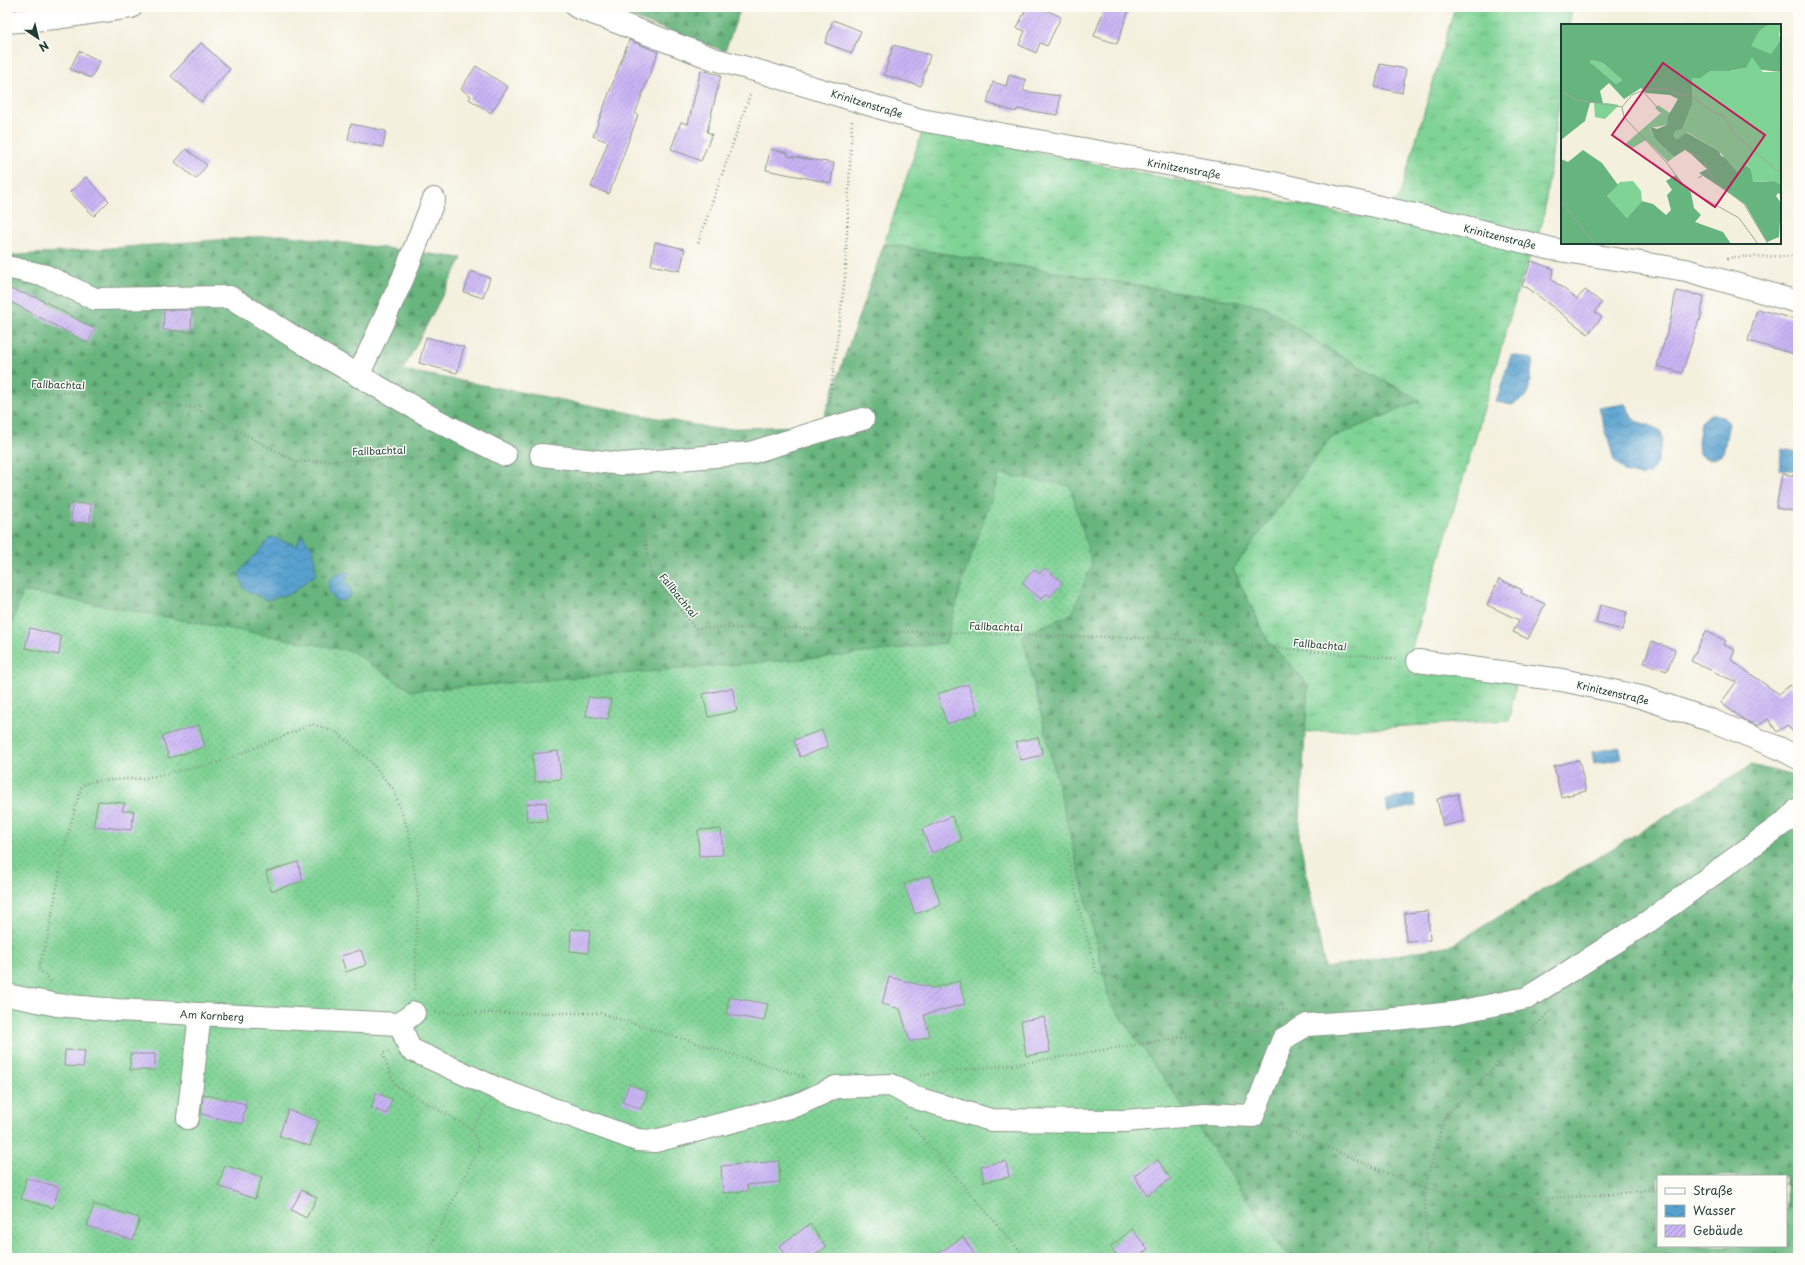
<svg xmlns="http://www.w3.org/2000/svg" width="1805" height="1265" font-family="'Playpen Sans',sans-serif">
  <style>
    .grass { fill: url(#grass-tufts); stroke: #4f8864 }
    .forest { fill: url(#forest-firs); stroke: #437959; fill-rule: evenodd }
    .garden { fill: url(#garden-dots); stroke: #4f8864 }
    .water { fill: url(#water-waves); stroke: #3c6f82 }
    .building { fill: url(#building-hatch) }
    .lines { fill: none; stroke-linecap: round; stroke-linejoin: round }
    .minor-casing { stroke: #8a9689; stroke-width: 24 }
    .path { stroke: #8a9689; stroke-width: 2.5; stroke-dasharray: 1 3; stroke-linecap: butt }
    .minor { stroke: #fff; stroke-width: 22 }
    .labels { text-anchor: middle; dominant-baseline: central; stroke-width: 3; stroke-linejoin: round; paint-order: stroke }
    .street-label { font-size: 10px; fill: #1f3d34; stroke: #fdfcf7 }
    .inset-road { fill: none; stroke: #9fa89a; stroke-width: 1 }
    .view { fill: #c2185b; fill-opacity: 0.15; stroke: #c2185b; stroke-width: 2 }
    .inset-edge { fill: none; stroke: #1f3d34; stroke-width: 2 }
  </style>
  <defs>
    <pattern id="grass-tufts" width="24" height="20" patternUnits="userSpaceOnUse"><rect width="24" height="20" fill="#7fd395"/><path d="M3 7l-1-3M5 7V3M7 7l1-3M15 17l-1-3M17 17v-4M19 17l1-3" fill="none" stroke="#67ac7a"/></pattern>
    <pattern id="forest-firs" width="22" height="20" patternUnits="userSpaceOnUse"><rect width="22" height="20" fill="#67b57e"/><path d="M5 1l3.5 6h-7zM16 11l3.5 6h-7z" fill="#549468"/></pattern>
    <pattern id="garden-dots" width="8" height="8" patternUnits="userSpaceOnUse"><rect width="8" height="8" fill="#7fd395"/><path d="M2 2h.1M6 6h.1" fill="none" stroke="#67ac7a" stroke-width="1.8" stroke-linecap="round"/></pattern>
    <pattern id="water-waves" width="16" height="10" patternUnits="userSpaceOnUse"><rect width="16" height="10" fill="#58a1cf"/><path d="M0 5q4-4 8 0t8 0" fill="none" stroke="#4884a9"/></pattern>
    <pattern id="building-hatch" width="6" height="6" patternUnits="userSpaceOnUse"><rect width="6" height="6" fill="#cab4f5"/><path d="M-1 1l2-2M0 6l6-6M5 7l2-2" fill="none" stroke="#a394c7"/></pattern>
  </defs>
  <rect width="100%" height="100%" fill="#fdfcf7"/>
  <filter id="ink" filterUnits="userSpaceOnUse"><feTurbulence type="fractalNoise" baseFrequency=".025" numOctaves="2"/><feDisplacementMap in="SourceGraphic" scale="8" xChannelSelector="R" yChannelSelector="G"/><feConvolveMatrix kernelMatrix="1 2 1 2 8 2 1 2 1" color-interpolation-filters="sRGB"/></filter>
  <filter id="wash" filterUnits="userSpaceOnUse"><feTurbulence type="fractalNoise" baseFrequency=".012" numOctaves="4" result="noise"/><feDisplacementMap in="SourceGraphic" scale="16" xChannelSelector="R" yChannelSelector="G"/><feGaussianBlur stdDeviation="0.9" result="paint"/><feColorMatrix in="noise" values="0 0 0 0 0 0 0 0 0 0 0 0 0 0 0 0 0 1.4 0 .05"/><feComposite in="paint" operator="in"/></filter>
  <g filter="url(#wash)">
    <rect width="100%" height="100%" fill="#f4f0de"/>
    <!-- grass -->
    <path class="grass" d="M 1455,7 L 1572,7 L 1569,25 L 1562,25 L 1562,80 L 1543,221 L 1518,289 L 1474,443 L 1410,654 L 1519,670 L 1509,720 L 1305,732 L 1308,684 L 1268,641 L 1233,569 L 1330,438 L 1419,400 L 1320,344 L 1264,306 L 884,244 L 923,129 L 1369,219 L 1399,198 Z"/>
    <!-- forest -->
    <g class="forest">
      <path d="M 603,7 L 741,7 L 725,51 Z"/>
      <path d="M 282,235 L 462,258 L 403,370 L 716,429 L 821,425 L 884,244 L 1264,306 L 1320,344 L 1420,401 L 1330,438 L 1233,569 L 1268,641 L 1308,684 L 1299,836 L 1325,968 L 1452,945 L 1751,765 L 1798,777 L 1798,1258 L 1288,1258 L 1110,1001 L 1022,635 L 1072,614 L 962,582 L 946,643 L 840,656 L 411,691 L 350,651 L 23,591 L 7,638 L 7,256 ZM 1658,1176 L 1786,1176 L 1786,1246 L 1658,1246 Z"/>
    </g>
    <!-- garden -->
    <path class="garden" d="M 1000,474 L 1070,486 L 1092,564 L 1072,614 L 1022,635 L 1110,1001 L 1288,1258 L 7,1258 L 7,638 L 23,591 L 351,651 L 411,691 L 840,656 L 946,643 L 962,582 Z"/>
    <!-- water -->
    <g class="water">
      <path d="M 1511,355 L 1533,359 L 1528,395 L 1512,405 L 1496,402 Z"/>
      <path d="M 1625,404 L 1635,421 L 1649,425 L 1661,431 L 1663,439 L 1657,463 L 1649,474 L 1641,476 L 1625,472 L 1614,460 L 1599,408 Z"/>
      <path d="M 1710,414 L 1723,417 L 1729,423 L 1723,454 C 1714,460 1708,461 1699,454 L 1698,442 L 1701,422 Z"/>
      <path d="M 1782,449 L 1798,452 L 1798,471 L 1779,469 Z"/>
      <path d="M 301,535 L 313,548 L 316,574 L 292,593 L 266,600 L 244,589 L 239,573 L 271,537 L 297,546 Z"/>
      <path d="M 342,572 L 349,572 L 345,581 L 349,585 L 351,596 L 343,601 L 335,600 L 328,591 L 330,579 Z"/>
      <path d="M 1620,747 L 1622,759 L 1594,764 L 1592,752 Z"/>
      <path d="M 1414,794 L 1416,806 L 1388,812 L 1386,800 Z"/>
    </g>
    <g id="blocks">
      <!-- building -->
      <g class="building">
        <path d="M 1027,7 L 1040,7 L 1061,17 L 1047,46 L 1040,43 L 1036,53 L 1019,45 L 1025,31 L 1017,28 Z"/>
        <path d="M 1105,7 L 1130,7 L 1117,44 L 1094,36 Z"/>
        <path d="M 833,20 L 861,31 L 852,53 L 825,43 Z"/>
        <path d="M 629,40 L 658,52 L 635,114 L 638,115 L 609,194 L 591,187 L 608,142 L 593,136 Z"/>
        <path d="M 201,43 L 230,69 L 201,102 L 171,76 Z"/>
        <path d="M 893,45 L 930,55 L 921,86 L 884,75 Z"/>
        <path d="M 79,51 L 100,61 L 91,78 L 70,69 Z"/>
        <path d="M 1380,64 L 1406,69 L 1402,93 L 1375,87 Z"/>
        <path d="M 476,66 L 508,87 L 491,113 L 469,99 L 471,96 L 461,89 Z"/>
        <path d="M 701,70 L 721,75 L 707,132 L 712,134 L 701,161 L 671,149 L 681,122 L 688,124 Z"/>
        <path d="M 1009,75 L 1026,80 L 1023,91 L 1060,96 L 1058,115 L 1017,109 L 1016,112 L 987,103 L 993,82 L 1006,86 Z"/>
        <path d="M 351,124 L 386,131 L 383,147 L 348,140 Z"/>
        <path d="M 186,149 L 207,165 L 196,179 L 175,162 Z"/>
        <path d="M 770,149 L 788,153 L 788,156 L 834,163 L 831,183 L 766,170 Z"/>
        <path d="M 86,177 L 109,201 L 94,216 L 70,192 Z"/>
        <path d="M 655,242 L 685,249 L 680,271 L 651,265 Z"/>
        <path d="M 1531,261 L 1554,269 L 1551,279 L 1577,299 L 1585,290 L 1602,303 L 1595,312 L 1602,317 L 1588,334 L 1528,288 L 1522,286 Z"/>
        <path d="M 471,271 L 490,278 L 483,298 L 464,292 Z"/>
        <path d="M 7,288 L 38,298 L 95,329 L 88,343 L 7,300 Z"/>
        <path d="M 1676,291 L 1704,296 L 1700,321 L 1699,320 L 1682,373 L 1657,366 L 1670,323 Z"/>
        <path d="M 1757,309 L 1798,320 L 1798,355 L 1748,341 Z"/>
        <path d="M 164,310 L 192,310 L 191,332 L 163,330 Z"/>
        <path d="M 426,337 L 464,347 L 457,373 L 419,363 Z"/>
        <path d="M 1782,474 L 1798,476 L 1798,512 L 1776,508 Z"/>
        <path d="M 72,503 L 91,504 L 90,523 L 71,522 Z"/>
        <path d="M 1045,568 L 1063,583 L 1051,596 L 1046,594 L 1041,599 L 1022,583 L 1034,569 L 1040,574 Z"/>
        <path d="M 1499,579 L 1522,590 L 1521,593 L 1545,604 L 1528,639 L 1513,632 L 1519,620 L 1487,605 Z"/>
        <path d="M 1600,605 L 1627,612 L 1623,630 L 1596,623 Z"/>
        <path d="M 30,628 L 61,636 L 59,655 L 25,648 Z"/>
        <path d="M 1706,631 L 1726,641 L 1724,645 L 1735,650 L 1731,660 L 1779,694 L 1790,685 L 1798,696 L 1798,738 L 1787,725 L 1777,732 L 1768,719 L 1758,726 L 1746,721 L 1721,703 L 1736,682 L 1691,661 Z"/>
        <path d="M 1652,641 L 1675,650 L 1667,671 L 1644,663 Z"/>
        <path d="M 968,684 L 978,714 L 947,724 L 937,694 Z"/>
        <path d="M 732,688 L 737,711 L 708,717 L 703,694 Z"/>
        <path d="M 588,697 L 611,699 L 608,719 L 586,716 Z"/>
        <path d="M 199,725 L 205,747 L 169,758 L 162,736 Z"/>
        <path d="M 822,730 L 828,747 L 800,757 L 794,740 Z"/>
        <path d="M 1038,737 L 1043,755 L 1021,760 L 1016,742 Z"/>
        <path d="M 558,751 L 561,779 L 535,782 L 532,754 Z"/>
        <path d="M 1579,760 L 1586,791 L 1561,797 L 1554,766 Z"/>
        <path d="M 1458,794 L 1464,821 L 1443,826 L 1437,799 Z"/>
        <path d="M 98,801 L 125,803 L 122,811 L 134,811 L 131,830 L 93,826 Z"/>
        <path d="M 546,802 L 547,821 L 527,822 L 526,804 Z"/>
        <path d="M 952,816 L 962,840 L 932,853 L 922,829 Z"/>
        <path d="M 721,829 L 723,855 L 699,856 L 698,830 Z"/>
        <path d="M 298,862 L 303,881 L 271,891 L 266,872 Z"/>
        <path d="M 930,875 L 941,905 L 915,914 L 904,884 Z"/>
        <path d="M 1428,911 L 1430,940 L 1406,941 L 1405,913 Z"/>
        <path d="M 571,929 L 590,930 L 588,953 L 570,951 Z"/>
        <path d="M 361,950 L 366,965 L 346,972 L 341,956 Z"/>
        <path d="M 889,977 L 933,988 L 959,981 L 965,1004 L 924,1015 L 930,1036 L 910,1042 L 900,1009 L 882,1004 Z"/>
        <path d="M 729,997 L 768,1004 L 764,1021 L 726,1014 Z"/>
        <path d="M 1044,1017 L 1050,1052 L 1026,1056 L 1021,1021 Z"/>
        <path d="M 65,1050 L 85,1051 L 83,1067 L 64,1066 Z"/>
        <rect x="130" y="1054" width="25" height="16"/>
        <path d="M 629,1084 L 648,1092 L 641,1109 L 622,1102 Z"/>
        <path d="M 376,1093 L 392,1099 L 387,1114 L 371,1108 Z"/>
        <path d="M 203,1094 L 246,1104 L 242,1124 L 201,1114 Z"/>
        <path d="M 288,1110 L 319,1121 L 310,1146 L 279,1136 Z"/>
        <path d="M 1158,1160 L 1171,1179 L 1147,1195 L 1134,1175 Z"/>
        <path d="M 779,1161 L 780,1182 L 747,1185 L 748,1191 L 723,1193 L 721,1166 Z"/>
        <path d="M 1006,1161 L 1009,1177 L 984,1182 L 981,1166 Z"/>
        <path d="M 225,1165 L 262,1177 L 255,1199 L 218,1186 Z"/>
        <path d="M 26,1178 L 59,1187 L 53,1208 L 21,1199 Z"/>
        <path d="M 302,1190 L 317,1198 L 306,1218 L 291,1210 Z"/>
        <path d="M 94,1204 L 140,1218 L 133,1240 L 87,1226 Z"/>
        <path d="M 810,1224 L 826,1247 L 811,1258 L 787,1258 L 779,1246 Z"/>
        <path d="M 1132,1229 L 1148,1249 L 1137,1258 L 1119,1258 L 1110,1247 Z"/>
        <path d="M 963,1237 L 977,1258 L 931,1258 Z"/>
      </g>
    </g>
  </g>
  <g filter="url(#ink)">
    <use href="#blocks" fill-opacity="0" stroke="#8a9689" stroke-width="1"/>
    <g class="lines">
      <defs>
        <g id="minor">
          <path d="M 577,7 L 714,59 L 758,71 L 921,120 L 1273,183 L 1446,222 L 1552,249 L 1686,270 L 1798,302"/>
          <path d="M 7,22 L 55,18 L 131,7"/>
          <path d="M 7,269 L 11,268 L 46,276 L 95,299 L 230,297 L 321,354 L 436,420 L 505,455"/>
          <path d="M 358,376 L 403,278 L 434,199"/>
          <path d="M 541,455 L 622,464 L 750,453 L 827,429 L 863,419"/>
          <path d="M 1418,661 L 1562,680 L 1641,697 L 1713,721 L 1779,748 L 1798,758"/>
          <path d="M 7,995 L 57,1005 L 117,1010 L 400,1024 L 414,1013"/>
          <path d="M 400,1024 L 410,1049 L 498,1089 L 637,1140 L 655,1141 L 797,1105 L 836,1087 L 891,1085 L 913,1097 L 991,1120 L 1125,1121 L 1205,1114 L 1253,1116 L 1283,1039 L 1307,1025 L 1384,1020 L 1453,1013 L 1527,998 L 1649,921 L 1789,819 L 1798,809"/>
          <path d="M 188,1118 L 200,1014"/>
        </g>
      </defs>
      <!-- minor casing -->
      <use href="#minor" class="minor-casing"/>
      <!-- path -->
      <g class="path">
        <path d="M 698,243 L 751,92"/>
        <path d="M 1727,259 L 1733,257 L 1798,256"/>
        <path d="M 7,391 L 106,394 L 195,408 L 297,462 L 458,456"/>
        <path d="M 829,405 L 845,277 L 852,121"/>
        <path d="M 587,483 L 641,517 L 651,574 L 695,628 L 774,628 L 1180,639 L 1398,659"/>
        <path d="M 1068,854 L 1078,903 L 1096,972 L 1136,985 L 1206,999 L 1289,1011"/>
        <path d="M 51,981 L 38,968 L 47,941 L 65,844 L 82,785 L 94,781 L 146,778 L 220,762 L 313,724 L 338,733 L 368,759 L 393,789 L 409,833 L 418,897 L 415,992"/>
        <path d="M 1552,1009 L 1445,1116 L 1424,1189 C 1449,1192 1475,1197 1500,1198 C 1553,1200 1605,1195 1658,1189"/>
        <path d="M 436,1013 L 600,1013 L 805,1077"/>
        <path d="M 389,1052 L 382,1053 L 395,1085 L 472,1129 L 479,1147 L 425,1258"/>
        <path d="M 921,1076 L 933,1073 L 1018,1064 L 1175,1038 L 1264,1029"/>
        <path d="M 905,1118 L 1026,1258"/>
        <path d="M 1273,1124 L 1424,1189 L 1428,1258"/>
        <path d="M 472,1129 L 486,1107"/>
        <path d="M 1786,1183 L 1798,1183"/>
        <path d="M 1531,1199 L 1541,1237 L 1558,1258"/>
        <path d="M 1019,1258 L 1021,1252"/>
      </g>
      <!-- minor -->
      <use href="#minor" class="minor"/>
    </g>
  </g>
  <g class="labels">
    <!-- street labels -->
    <g class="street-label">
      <text transform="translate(867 103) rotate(17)">Krinitzenstraße</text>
      <text transform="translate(1184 168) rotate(10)">Krinitzenstraße</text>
      <text transform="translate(1500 236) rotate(14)">Krinitzenstraße</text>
      <text transform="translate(58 384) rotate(2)">Fallbachtal</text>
      <text transform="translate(379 450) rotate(-2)">Fallbachtal</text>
      <text transform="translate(679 595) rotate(51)">Fallbachtal</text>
      <text transform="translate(996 626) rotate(2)">Fallbachtal</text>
      <text transform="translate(1320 644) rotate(5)">Fallbachtal</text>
      <text transform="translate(1613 692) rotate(13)">Krinitzenstraße</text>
      <text transform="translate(212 1015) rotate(3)">Am Kornberg</text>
    </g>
  </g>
  <!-- overview -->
  <g transform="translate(1561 24)">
    <rect width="220" height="220" fill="#f4f0de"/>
    <path d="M 31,36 L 42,39 L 61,56 L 55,60 L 29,38 ZM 33,79 L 46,79 L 58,81 L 44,95 L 34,93 ZM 97,81 L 109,89 L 106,101 L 89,104 L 94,115 L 113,133 L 107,138 L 85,116 L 70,125 L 63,121 L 100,89 L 94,84 ZM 72,157 L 80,167 L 81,177 L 66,194 L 46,172 L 59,158 Z" fill="#7fd395"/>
    <path d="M 0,0 L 208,0 L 203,6 L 213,23 L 220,16 L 220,48 L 185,44 L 169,47 L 150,47 L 140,54 L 131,54 L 131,81 L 121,106 L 158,127 L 160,132 L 185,141 L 190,145 L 193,158 L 214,157 L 220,161 L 220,171 L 217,169 L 215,172 L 220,179 L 218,213 L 206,218 L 184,180 L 138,149 L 146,145 L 130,130 L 124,126 L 113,133 L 94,115 L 89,103 L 96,105 L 106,101 L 107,92 L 117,75 L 109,71 L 85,69 L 80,64 L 63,75 L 48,59 L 39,67 L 42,79 L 29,79 L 24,97 L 0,116 ZM 31,36 L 42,39 L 61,56 L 55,60 L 29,38 ZM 22,126 L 41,139 L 57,161 L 46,172 L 66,194 L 81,177 L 92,180 L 105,191 L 110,186 L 106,171 L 111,166 L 105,157 L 115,151 L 130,169 L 133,184 L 140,191 L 134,198 L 162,208 L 170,220 L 0,220 L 0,135 L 7,138 Z" fill="#67b57e" fill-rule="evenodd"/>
    <path d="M 208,0 L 220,0 L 218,11 L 220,16 L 210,30 L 190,22 L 198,7 ZM 191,33 L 202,48 L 220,48 L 220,161 L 214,157 L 192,158 L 190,145 L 186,141 L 176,148 L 158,127 L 126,108 L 116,116 L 112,112 L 114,107 L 121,105 L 131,81 L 131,54 L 140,54 L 150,47 L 169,47 L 185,44 Z" fill="#7fd395"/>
    <path class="inset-road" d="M 81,66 L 100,88M 0,67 L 15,76 L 61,83M 171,108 L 220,150M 172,108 L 163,92 L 150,87 L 127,69 L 120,72 L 107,65 L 85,65 L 71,71 L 61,83 L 63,93 L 106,139 L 124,164 L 178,194 L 197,220M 122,124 L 141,135M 143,137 L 153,157 L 183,180 L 207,220M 137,154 L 149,147M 0,177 L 34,220"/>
    <path class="view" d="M 102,39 L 204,111 L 154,183 L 51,111 Z"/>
    <rect width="220" height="220" class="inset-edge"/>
  </g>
  <!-- margin -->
  <rect width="1805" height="1265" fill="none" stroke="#fdfcf7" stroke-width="24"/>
  <!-- legend -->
  <rect x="1657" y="1175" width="130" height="72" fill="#fdfcf7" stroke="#a4b0a9"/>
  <rect x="1665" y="1188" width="20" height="6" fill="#ffffff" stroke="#a4b0a9"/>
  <text x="1693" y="1195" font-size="12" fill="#1f3d34">Straße</text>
  <rect x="1665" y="1205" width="20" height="12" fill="url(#water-waves)" stroke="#a4b0a9"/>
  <text x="1693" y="1215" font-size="12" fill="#1f3d34">Wasser</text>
  <rect x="1665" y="1225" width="20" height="12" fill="url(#building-hatch)" stroke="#a4b0a9"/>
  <text x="1693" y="1235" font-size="12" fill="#1f3d34">Gebäude</text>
  <!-- north arrow -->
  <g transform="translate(38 38) rotate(145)" stroke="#fdfcf7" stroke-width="3" paint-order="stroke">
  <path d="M0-3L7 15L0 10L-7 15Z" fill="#1f3d34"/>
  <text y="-6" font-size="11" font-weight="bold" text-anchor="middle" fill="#1f3d34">N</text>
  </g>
</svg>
